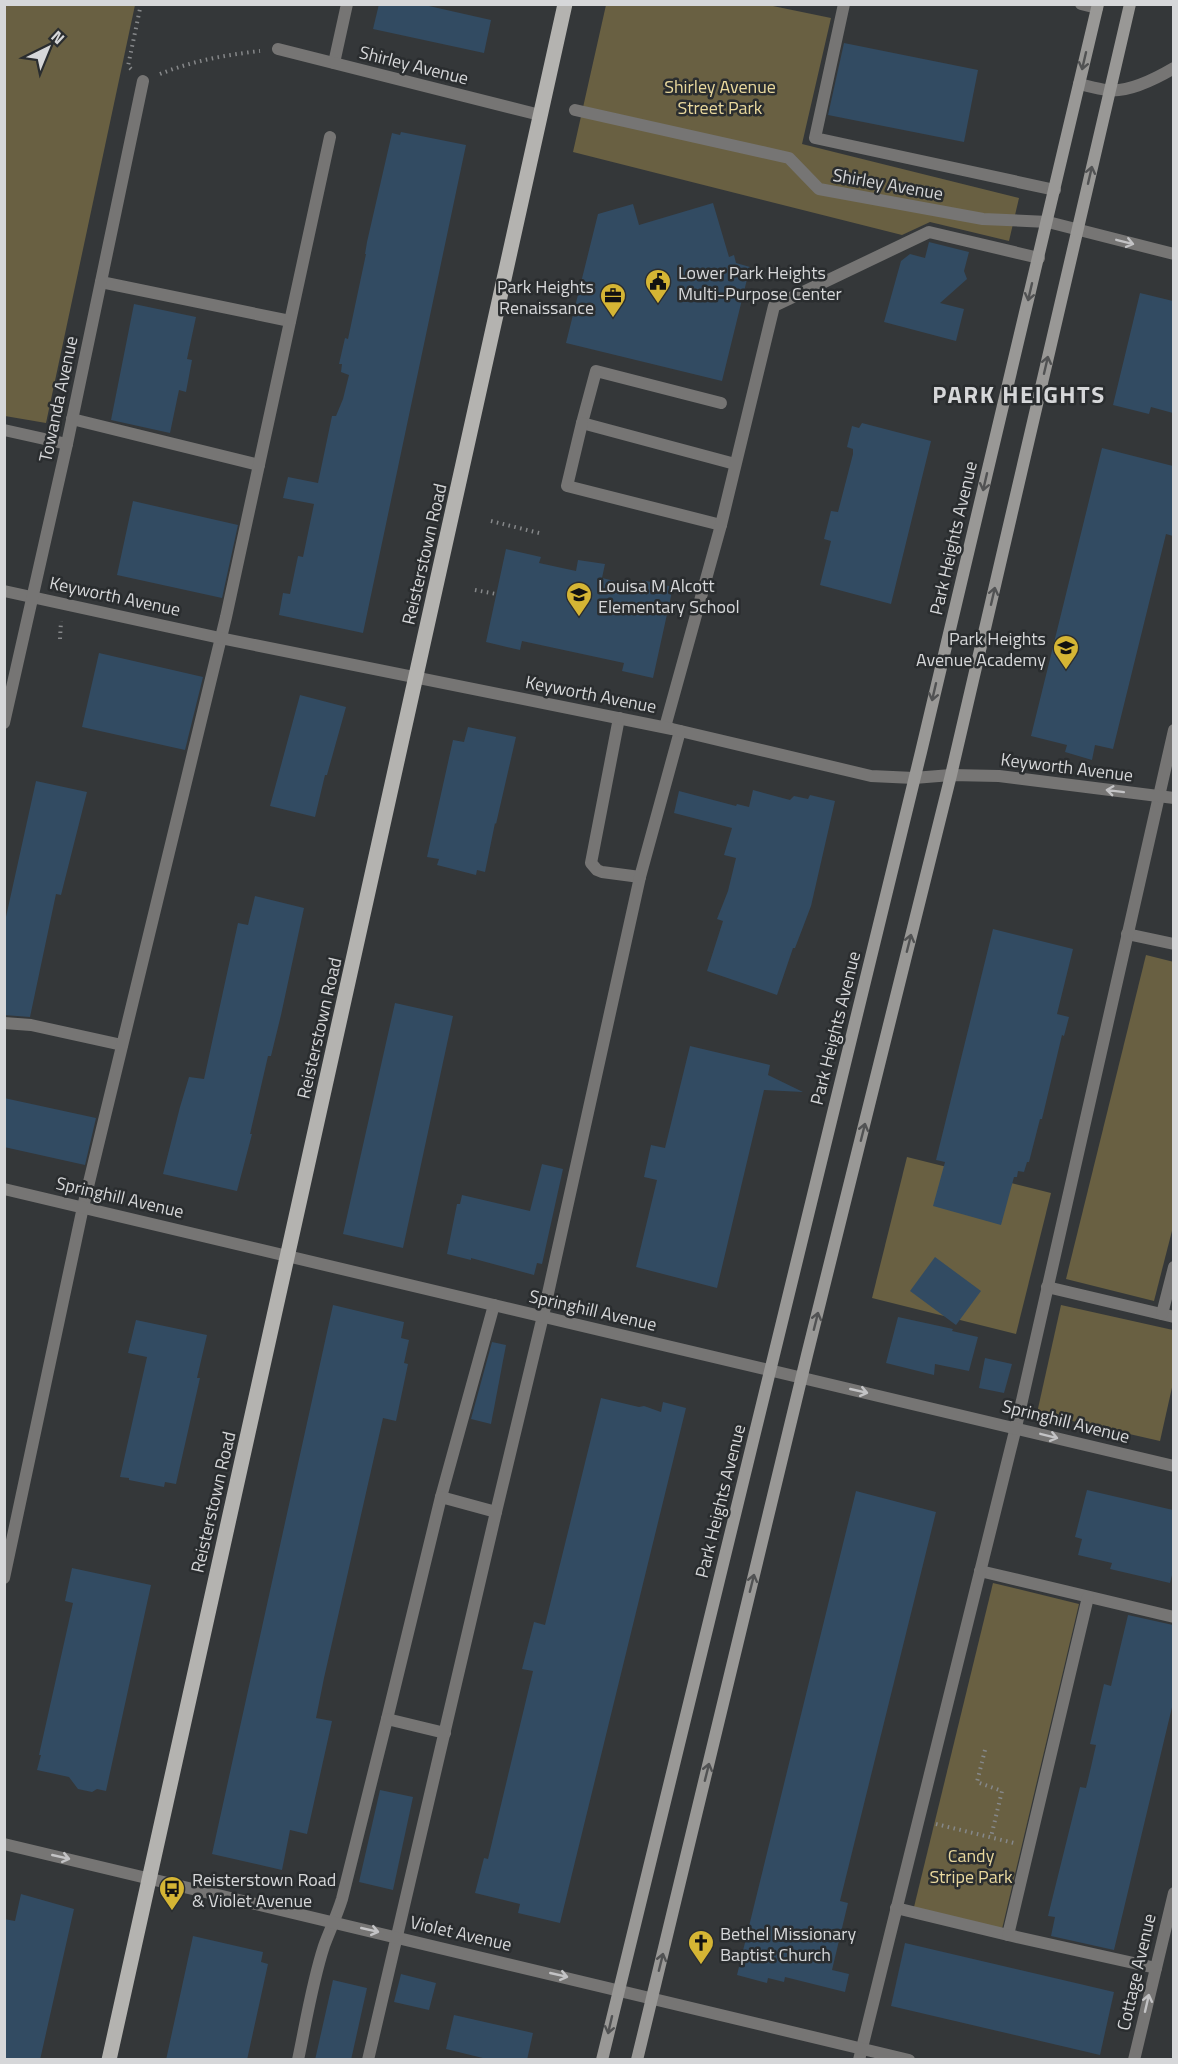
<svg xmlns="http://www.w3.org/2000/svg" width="1178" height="2064" font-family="'Titillium Web',sans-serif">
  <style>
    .green { fill: #696042 }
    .building { fill: #324b62 }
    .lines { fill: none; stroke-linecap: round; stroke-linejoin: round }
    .path { stroke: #86888a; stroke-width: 4; stroke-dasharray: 1.5 4.5; stroke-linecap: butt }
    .service { stroke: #767574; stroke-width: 12 }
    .pedestrian { stroke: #767574; stroke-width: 12 }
    .minor { stroke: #767574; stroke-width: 12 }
    .secondary { stroke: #999896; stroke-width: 12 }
    .primary { stroke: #b4b3b0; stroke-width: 15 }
    .oneway { stroke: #515253 }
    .oneway2 { stroke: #c3c3c5 }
    .labels { text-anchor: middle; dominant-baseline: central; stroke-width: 5; stroke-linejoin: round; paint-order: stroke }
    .street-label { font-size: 18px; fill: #d6d7d9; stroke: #2a2d2f }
    .park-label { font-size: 18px; fill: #ead99e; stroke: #2a2d2f }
    .poi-label { font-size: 18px; fill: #d6d7d9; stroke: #2a2d2f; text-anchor: start }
    .district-label { font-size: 24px; font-weight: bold; letter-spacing: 1.5px; fill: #d6d7d9; stroke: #2a2d2f }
  </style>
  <rect width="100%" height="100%" fill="#343739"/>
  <!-- green -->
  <g class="green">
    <path d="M 4,5 L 135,5 L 46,423 L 5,416 Z"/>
    <path d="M 606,5 L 768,5 L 831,18 L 802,144 L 1019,198 L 1009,241 L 930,222 L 902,235 L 573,152 Z"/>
    <path d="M 1146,955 L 1174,962 L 1174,1223 L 1154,1301 L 1066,1279 Z"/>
    <path d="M 907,1157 L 1051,1193 L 1016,1334 L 872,1298 Z"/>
    <path d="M 1061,1305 L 1173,1330 L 1173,1383 L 1160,1441 L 1037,1413 Z"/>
    <path d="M 993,1583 L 1079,1604 L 1002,1929 L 914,1907 Z"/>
  </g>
  <!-- building -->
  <g class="building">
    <path d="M 379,4 L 420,4 L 491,20 L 484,53 L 373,29 Z"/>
    <path d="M 844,43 L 978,70 L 964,142 L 828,115 Z"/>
    <path d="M 401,132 L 466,145 L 363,633 L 279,615 L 283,593 L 290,594 L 298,556 L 303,557 L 314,504 L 283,498 L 288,477 L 318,483 L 332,416 L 336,416 L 343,399 L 349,375 L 341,372 L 342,364 L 339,364 L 345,338 L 348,339 L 366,254 L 365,254 L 367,242 L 392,133 L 400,135 Z"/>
    <path d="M 713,203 L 729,257 L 734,255 L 736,263 L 750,267 L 722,381 L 566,343 L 598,214 L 633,204 L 639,225 Z"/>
    <path d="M 929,242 L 969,252 L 964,271 L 967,279 L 940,303 L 964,309 L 956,341 L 884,322 L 901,261 L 910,254 L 925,258 Z"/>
    <path d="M 1140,293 L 1173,301 L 1173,413 L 1151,407 L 1149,414 L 1113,405 Z"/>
    <path d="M 134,304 L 196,317 L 187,359 L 192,360 L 186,392 L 179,390 L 170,433 L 111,420 Z"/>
    <path d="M 862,423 L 931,441 L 891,604 L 820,585 L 831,541 L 824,539 L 831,511 L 838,512 L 853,454 L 853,449 L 847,447 L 852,426 L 859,428 Z"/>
    <path d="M 1102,448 L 1173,466 L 1173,536 L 1166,534 L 1113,749 L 1095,745 L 1092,760 L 1065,752 L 1067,745 L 1031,736 Z"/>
    <path d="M 133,501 L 238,525 L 222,598 L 117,575 Z"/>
    <path d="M 506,549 L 541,557 L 539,563 L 576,571 L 578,560 L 605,564 L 602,578 L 640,587 L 642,580 L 673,587 L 653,678 L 622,671 L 624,663 L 522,641 L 520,650 L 486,642 Z"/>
    <path d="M 99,653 L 203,677 L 185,750 L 82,727 Z"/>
    <path d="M 300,695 L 346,707 L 327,775 L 325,775 L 315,817 L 270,806 Z"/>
    <path d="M 468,727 L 516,737 L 496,824 L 495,823 L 485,872 L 477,870 L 476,875 L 437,865 L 439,859 L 427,857 L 453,740 L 464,742 Z"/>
    <path d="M 36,781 L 87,792 L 61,895 L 56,894 L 30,1017 L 4,1015 L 4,926 Z"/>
    <path d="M 753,790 L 790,800 L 794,796 L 808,799 L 810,795 L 835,801 L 811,906 L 795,948 L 793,948 L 777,995 L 707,971 L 723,921 L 717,919 L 728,891 L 736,858 L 724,855 L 732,828 L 674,813 L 679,791 L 736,806 L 737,804 L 749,807 Z"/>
    <path d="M 255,896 L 304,908 L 281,1015 L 271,1056 L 268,1056 L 250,1134 L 252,1134 L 237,1191 L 163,1174 L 180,1107 L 189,1077 L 204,1079 L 238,923 L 248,925 Z"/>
    <path d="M 993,929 L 1073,949 L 1057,1014 L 1069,1017 L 1064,1036 L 1062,1035 L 1042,1119 L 1040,1119 L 1029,1162 L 1027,1162 L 1024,1172 L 1018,1171 L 1017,1177 L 1014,1177 L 1001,1225 L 933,1206 L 945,1162 L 936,1160 Z"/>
    <path d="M 395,1003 L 453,1016 L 403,1248 L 343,1234 Z"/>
    <path d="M 690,1046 L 770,1065 L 768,1075 L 803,1092 L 764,1090 L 717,1288 L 636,1267 L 657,1180 L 644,1177 L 651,1145 L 665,1148 Z"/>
    <path d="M 4,1098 L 96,1118 L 85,1165 L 4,1147 Z"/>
    <path d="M 542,1164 L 563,1169 L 542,1264 L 537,1263 L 534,1275 L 471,1258 L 471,1260 L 447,1254 L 457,1204 L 460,1204 L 462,1195 L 530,1211 Z"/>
    <path d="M 935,1257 L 981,1291 L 956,1325 L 910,1291 Z"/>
    <path d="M 333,1305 L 404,1322 L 401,1338 L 409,1340 L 404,1363 L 408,1364 L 396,1421 L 383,1418 L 324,1678 L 316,1718 L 332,1721 L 307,1834 L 290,1830 L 282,1870 L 212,1854 Z"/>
    <path d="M 898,1317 L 953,1329 L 952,1331 L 978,1337 L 969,1371 L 935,1364 L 934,1375 L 886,1363 Z"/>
    <path d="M 136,1320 L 207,1335 L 197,1378 L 200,1378 L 176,1484 L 165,1482 L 164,1487 L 129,1480 L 129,1478 L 120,1477 L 147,1357 L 128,1353 Z"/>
    <path d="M 492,1342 L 506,1345 L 491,1424 L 471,1419 Z"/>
    <path d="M 985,1358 L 1012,1364 L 1004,1393 L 979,1388 Z"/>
    <path d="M 601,1398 L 639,1407 L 644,1406 L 661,1412 L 663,1402 L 686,1408 L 560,1923 L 518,1913 L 520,1904 L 475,1893 L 484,1858 L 488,1859 L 533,1671 L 522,1669 L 534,1622 L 545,1625 Z"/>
    <path d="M 1087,1490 L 1173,1510 L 1173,1571 L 1170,1583 L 1110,1569 L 1112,1563 L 1078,1555 L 1082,1539 L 1075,1537 Z"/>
    <path d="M 856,1491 L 936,1512 L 840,1901 L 848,1903 L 832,1970 L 849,1974 L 845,1992 L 785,1977 L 784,1982 L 768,1978 L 767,1983 L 737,1975 Z"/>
    <path d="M 72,1568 L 151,1585 L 106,1791 L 97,1789 L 92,1792 L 78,1789 L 69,1777 L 37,1770 L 41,1755 L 39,1755 L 73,1603 L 65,1601 Z"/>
    <path d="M 1128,1615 L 1173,1625 L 1173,1703 L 1114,1950 L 1051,1936 L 1055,1917 L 1048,1916 L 1080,1787 L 1086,1788 L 1091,1767 L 1096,1745 L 1090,1744 L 1104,1684 L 1111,1686 Z"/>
    <path d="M 380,1790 L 413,1797 L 393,1890 L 359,1882 Z"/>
    <path d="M 21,1894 L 74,1909 L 40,2060 L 4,2060 L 4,1919 L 15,1921 Z"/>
    <path d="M 193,1936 L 263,1952 L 261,1962 L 268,1964 L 247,2060 L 166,2060 Z"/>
    <path d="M 905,1943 L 1114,1992 L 1100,2055 L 891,2006 Z"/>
    <path d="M 401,1974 L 436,1983 L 429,2010 L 394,2002 Z"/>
    <path d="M 333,1980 L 367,1988 L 351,2060 L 315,2060 Z"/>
    <path d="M 454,2015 L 533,2033 L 527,2060 L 491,2060 L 446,2049 Z"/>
  </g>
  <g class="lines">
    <!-- path -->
    <g class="path">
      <path d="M 131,69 L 128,66 L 141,4"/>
      <path d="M 160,74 C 192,61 225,55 260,51"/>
      <path d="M 491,521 L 543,534"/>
      <path d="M 475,590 L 496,594"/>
      <path d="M 60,639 L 61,621"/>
      <path d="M 985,1750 L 977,1782 L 1002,1791 L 991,1837"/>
      <path d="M 936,1824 L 1014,1843"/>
    </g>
    <!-- service -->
    <g class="service">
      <path d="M 844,4 L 815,138 L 1055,190"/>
      <path d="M 1081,4 L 1097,8"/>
      <path d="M 334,63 L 347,4"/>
      <path d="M 101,282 L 290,321"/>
      <path d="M 721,403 L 596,371 L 582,423 L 735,464"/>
      <path d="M 72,419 L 259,465"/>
      <path d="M 582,423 L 567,486 L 721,525"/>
      <path d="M 4,430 L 67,444"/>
      <path d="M 619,718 L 591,863 L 597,870 L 602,872 L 640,877"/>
      <path d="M 665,727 L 721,525 L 774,306 L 929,232 L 1039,258"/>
      <path d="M 1127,934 L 1174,944"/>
      <path d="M 4,1023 L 31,1025 L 122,1045"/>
      <path d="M 1047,1287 L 1174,1317"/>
      <path d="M 1162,1314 L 1174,1267"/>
      <path d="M 441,1497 L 494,1305"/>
      <path d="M 980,1571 L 1174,1617"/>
      <path d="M 4,1578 L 83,1207 L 226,617 L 330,137"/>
      <path d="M 445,1733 L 387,1719 L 441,1497 L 496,1512"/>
      <path d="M 896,1908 L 1008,1935 L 1088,1597"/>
      <path d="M 1008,1935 L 1156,1968"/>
      <path d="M 298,2060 C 306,2022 312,1983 324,1946 C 330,1930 337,1915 342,1899 L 387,1719"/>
      <path d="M 368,2060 L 496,1512 L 543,1316 L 640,877 L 680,731"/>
      <path d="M 859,2060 L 1016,1427 L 1174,730"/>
    </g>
    <!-- pedestrian -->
    <path class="pedestrian" d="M 575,110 L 789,158 L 819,189 L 983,219 L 1048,222"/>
    <!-- minor -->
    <g class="minor">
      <path d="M 278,49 L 540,115"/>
      <path d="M 1079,84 C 1088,86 1098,89 1107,90 C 1128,93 1157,78 1174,68"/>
      <path d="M 1048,222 L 1174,254"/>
      <path d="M 4,591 L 220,638 L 672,729 L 871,776 L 914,778 L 951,775 L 999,776 L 1174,798"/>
      <path d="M 4,723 L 67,444 L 143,81"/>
      <path d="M 4,1189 L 1174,1466"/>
      <path d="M 4,1844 L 909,2060"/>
      <path d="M 1134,2060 L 1174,1893"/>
    </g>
    <!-- secondary -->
    <g class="secondary">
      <path d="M 602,2060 L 921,752 L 1098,4"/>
      <path d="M 637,2060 L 807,1355 L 951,775 L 1130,4"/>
    </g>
    <!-- primary -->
    <path class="primary" d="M 109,2060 L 565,4"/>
  </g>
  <!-- one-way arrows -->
  <defs><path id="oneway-shaft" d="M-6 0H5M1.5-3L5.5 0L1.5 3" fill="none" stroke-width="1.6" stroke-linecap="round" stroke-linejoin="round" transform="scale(1.5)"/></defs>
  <g class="oneway">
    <use href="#oneway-shaft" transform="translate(1084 61) rotate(103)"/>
    <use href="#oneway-shaft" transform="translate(1090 175) rotate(-77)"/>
    <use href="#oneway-shaft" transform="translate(1030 292) rotate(103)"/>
    <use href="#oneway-shaft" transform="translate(1046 365) rotate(-77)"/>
    <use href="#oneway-shaft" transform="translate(985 482) rotate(103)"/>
    <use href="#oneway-shaft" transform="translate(993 596) rotate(-77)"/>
    <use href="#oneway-shaft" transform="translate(934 692) rotate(103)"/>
    <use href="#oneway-shaft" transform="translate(909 943) rotate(-76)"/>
    <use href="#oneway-shaft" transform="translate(863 1132) rotate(-76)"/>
    <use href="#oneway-shaft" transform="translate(816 1321) rotate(-76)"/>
    <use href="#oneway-shaft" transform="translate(752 1583) rotate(-76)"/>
    <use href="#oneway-shaft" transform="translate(707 1772) rotate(-76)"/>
    <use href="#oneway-shaft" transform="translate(661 1962) rotate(-76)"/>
    <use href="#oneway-shaft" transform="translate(610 2025) rotate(103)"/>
  </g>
  <g class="oneway2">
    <use href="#oneway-shaft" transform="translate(1125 242) rotate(14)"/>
    <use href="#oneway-shaft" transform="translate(1115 791) rotate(-173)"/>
    <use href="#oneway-shaft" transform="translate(859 1391) rotate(13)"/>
    <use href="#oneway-shaft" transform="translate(1049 1436) rotate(14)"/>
    <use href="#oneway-shaft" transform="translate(61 1857) rotate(13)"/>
    <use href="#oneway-shaft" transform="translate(370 1930) rotate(13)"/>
    <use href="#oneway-shaft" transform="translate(559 1975) rotate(13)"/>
    <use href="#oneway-shaft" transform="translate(1147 2003) rotate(-77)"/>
  </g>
  <!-- icons -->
  <defs>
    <symbol id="civic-pin" viewBox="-11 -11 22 30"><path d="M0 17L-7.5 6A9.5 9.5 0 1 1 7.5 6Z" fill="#d5b534" stroke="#2a2d2f"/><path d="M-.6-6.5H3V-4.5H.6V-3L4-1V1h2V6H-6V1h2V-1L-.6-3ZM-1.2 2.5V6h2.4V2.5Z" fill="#111"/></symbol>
    <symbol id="office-pin" viewBox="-11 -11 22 30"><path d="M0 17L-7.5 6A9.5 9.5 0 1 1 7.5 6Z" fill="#d5b534" stroke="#2a2d2f"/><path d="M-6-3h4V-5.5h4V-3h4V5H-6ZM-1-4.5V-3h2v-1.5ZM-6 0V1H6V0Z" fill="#111"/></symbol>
    <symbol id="school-pin" viewBox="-11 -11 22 30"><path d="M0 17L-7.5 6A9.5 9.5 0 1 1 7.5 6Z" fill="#d5b534" stroke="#2a2d2f"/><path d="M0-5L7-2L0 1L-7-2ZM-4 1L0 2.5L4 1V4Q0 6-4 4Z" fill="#111"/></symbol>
    <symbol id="bus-pin" viewBox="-11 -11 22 30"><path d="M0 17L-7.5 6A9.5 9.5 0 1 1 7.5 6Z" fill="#d5b534" stroke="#2a2d2f"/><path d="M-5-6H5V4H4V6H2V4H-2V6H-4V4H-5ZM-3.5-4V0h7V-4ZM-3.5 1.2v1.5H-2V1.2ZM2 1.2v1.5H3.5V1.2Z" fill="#111"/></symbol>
    <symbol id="church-pin" viewBox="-11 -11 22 30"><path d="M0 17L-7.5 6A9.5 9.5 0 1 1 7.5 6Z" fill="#d5b534" stroke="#2a2d2f"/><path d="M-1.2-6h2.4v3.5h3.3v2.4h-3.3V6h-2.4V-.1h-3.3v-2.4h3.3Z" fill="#111"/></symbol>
  </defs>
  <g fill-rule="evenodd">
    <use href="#civic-pin" x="643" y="267" width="30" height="40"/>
    <use href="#office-pin" x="598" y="281" width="30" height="40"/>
    <use href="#school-pin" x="564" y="580" width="30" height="40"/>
    <use href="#school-pin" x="1051" y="633" width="30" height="40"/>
    <use href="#bus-pin" x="157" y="1874" width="30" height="40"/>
    <use href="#church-pin" x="686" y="1928" width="30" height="40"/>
  </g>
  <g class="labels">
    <!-- street labels -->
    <g class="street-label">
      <text transform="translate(414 65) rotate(14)">Shirley Avenue</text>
      <text transform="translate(888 184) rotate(10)">Shirley Avenue</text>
      <text transform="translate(58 399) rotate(-78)">Towanda Avenue</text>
      <text transform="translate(953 538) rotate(-77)">Park Heights Avenue</text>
      <text transform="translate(424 554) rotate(-77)">Reisterstown Road</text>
      <text transform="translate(115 596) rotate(12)">Keyworth Avenue</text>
      <text transform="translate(591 694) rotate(11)">Keyworth Avenue</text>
      <text transform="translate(1067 767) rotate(7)">Keyworth Avenue</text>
      <text transform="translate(319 1028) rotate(-77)">Reisterstown Road</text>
      <text transform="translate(835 1028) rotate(-76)">Park Heights Avenue</text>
      <text transform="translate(120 1197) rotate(13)">Springhill Avenue</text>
      <text transform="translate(593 1310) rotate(13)">Springhill Avenue</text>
      <text transform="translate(1066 1421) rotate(14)">Springhill Avenue</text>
      <text transform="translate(720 1501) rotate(-76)">Park Heights Avenue</text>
      <text transform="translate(213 1502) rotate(-77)">Reisterstown Road</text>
      <text transform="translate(461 1933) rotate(13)">Violet Avenue</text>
      <text transform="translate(1136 1972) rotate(-77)">Cottage Avenue</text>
    </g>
    <!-- park labels -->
    <g class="park-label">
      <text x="720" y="86">Shirley Avenue<tspan x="720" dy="21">Street Park</tspan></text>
      <text x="971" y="1855">Candy<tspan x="971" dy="21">Stripe Park</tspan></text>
    </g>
    <!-- poi labels -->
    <g class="poi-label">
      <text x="678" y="272">Lower Park Heights<tspan x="678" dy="21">Multi-Purpose Center</tspan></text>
      <text x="594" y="286" text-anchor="end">Park Heights<tspan x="594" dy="21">Renaissance</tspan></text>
      <text x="598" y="585">Louisa M Alcott<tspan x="598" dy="21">Elementary School</tspan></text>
      <text x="1046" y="638" text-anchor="end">Park Heights<tspan x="1046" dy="21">Avenue Academy</tspan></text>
      <text x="192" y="1879">Reisterstown Road<tspan x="192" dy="21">&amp; Violet Avenue</tspan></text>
      <text x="720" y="1933">Bethel Missionary<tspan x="720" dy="21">Baptist Church</tspan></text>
    </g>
    <!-- district labels -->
    <g class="district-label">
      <text x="1019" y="394">PARK HEIGHTS</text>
    </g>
  </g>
  <!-- border -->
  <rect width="1178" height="2064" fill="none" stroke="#d6d7d9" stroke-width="12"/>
  <!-- north arrow -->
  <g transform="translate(48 48) rotate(43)" stroke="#2a2d2f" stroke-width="4.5" paint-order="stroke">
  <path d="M0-4.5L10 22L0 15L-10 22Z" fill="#d6d7d9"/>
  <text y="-9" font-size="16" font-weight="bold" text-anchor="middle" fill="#d6d7d9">N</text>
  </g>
</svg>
